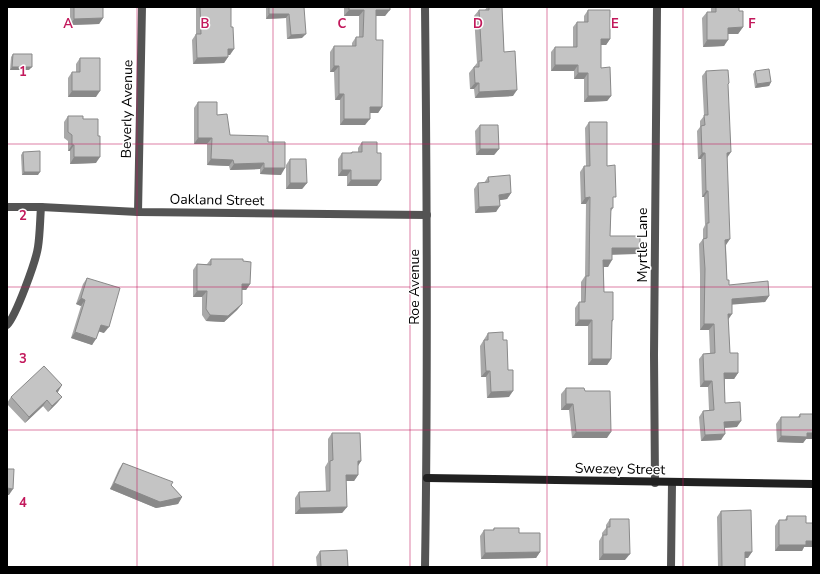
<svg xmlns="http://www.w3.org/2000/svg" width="820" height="574" font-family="'Nunito Sans',sans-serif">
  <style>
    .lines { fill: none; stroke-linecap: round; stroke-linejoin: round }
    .street { stroke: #545454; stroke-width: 8 }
    .secondary { stroke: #212121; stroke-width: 8 }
    .wall { fill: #a9a9a9 }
    .shaded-wall { fill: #898989 }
    .building { fill: #c4c4c4; stroke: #898989 }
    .grid { fill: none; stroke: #c2185b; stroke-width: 1; stroke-opacity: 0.55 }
    .labels { text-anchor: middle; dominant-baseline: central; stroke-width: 3; stroke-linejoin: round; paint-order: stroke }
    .street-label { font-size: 14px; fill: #000; stroke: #fff }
    .grid-label { font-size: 13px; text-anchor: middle; font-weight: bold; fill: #c2185b; stroke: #fff; stroke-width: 3; stroke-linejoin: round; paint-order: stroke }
  </style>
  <rect width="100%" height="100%" fill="#fff"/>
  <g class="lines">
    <!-- street -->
    <g class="street">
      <path d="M 7,207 L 41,207 L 138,212 L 427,215"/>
      <path d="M 138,212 L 142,7"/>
      <path d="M 7,325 C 16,316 36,261 38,247 C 40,234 40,220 41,207"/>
      <path d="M 655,483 L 654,355 L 657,7"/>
      <path d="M 425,567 C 428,380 427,194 425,7"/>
      <path d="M 671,567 L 672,483"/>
    </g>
    <!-- secondary -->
    <path class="secondary" d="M 427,478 L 813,484"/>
  </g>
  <!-- wall -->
  <g class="wall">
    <path d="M 70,7 L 103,7 L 103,18 L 99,24 L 70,25 Z"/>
    <path d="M 196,7 L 231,7 L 230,55 L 228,55 L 228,57 L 224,63 L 193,64 L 192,40 L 196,34 Z"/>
    <path d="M 266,7 L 304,7 L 302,38 L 287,39 L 286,18 L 266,19 Z"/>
    <path d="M 344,7 L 390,7 L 385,16 L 376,16 L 376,40 L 382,107 L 378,113 L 370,113 L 365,125 L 340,125 L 340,100 L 335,100 L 334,72 L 330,72 L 330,52 L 334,46 L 352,46 L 352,43 L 356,37 L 359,37 L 359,16 L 344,16 Z"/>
    <path d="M 487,7 L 502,7 L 504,52 L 513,96 L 475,98 L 474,89 L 470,89 L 469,73 L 477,63 L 474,16 L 479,10 L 485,10 Z"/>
    <path d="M 711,7 L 739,7 L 739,11 L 743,27 L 738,34 L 728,34 L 724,46 L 703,47 L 702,18 L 707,12 L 711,12 Z"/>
    <path d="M 588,10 L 610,39 L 606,45 L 601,45 L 601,68 L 611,96 L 607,101 L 584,102 L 584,79 L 574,79 L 574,71 L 551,71 L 551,52 L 555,47 L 573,47 L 573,27 L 577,22 L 584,22 L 584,16 Z"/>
    <path d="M 13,54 L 29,70 L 10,70 L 11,57 Z"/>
    <path d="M 80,58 L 96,97 L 68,97 L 68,78 L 72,72 L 76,72 L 76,64 Z"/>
    <path d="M 706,71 L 728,85 L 726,245 L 727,280 L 729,285 L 769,296 L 765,302 L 732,304 L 728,320 L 730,353 L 738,373 L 734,379 L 725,379 L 725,403 L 737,427 L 724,428 L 721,440 L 701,441 L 699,417 L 703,411 L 709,410 L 708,387 L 700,387 L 699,359 L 703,354 L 710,353 L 709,330 L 700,330 L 700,274 L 699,244 L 703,239 L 703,229 L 705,225 L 704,197 L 702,197 L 701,159 L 698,159 L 697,131 L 700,127 L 700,121 L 704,116 L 702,76 Z"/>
    <path d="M 755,71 L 771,82 L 769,86 L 755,88 L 753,74 Z"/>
    <path d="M 198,102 L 217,115 L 230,135 L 268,142 L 281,175 L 260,174 L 260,169 L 230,170 L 229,166 L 207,165 L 207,144 L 194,144 L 194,108 Z"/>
    <path d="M 68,116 L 83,119 L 96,163 L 70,164 L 70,151 L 68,151 L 68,141 L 64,138 L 64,122 Z"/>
    <path d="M 589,122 L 607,166 L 613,201 L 613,208 L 611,211 L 610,236 L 636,254 L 612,254 L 608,267 L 604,267 L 604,292 L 613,320 L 612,322 L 611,359 L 607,365 L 588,365 L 588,326 L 575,326 L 575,308 L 579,302 L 581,302 L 581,282 L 585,276 L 586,204 L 581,204 L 580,172 L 584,166 L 586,166 L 585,128 Z"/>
    <path d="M 480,125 L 499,149 L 494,155 L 476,155 L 475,131 Z"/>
    <path d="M 362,142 L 377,153 L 381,180 L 377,186 L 347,186 L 347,176 L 338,176 L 338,159 L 342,153 L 350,153 L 352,152 L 358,152 L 358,148 Z"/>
    <path d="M 23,152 L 38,175 L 22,175 L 21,155 Z"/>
    <path d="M 290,159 L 307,183 L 302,189 L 286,189 L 286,165 Z"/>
    <path d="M 488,177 L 511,193 L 507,199 L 500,200 L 496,212 L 475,213 L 474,189 L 478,183 L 484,183 Z"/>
    <path d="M 211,259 L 243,261 L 250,284 L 246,290 L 242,290 L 242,304 L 237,310 L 224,322 L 206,321 L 202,315 L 202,297 L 193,297 L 193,270 L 197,264 L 207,264 Z"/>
    <path d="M 87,278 L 104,333 L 99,331 L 92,345 L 71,338 L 81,306 L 76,304 L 83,284 Z"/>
    <path d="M 488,333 L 509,397 L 487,398 L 486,377 L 481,377 L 480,346 Z"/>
    <path d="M 62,385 L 57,392 L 62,397 L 57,403 L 48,412 L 43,406 L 25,423 L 7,404 L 7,403 L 11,397 Z"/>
    <path d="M 566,388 L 585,391 L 607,438 L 572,438 L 569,410 L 561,410 L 561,394 Z"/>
    <path d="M 800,414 L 813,414 L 813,439 L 806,439 L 803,443 L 777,442 L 776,424 L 781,417 L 798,417 Z"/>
    <path d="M 332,433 L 361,461 L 358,466 L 358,475 L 354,481 L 346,481 L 347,507 L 342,513 L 295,514 L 295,498 L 299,492 L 326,491 L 325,467 L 328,462 L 328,439 Z"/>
    <path d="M 123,463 L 171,485 L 182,497 L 178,504 L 156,508 L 110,489 L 119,469 Z"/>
    <path d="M 721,511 L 748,558 L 745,558 L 745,567 L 718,567 L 717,517 Z"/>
    <path d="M 787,516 L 806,523 L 813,523 L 813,547 L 804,547 L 802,551 L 775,551 L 775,526 L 779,520 L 785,520 Z"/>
    <path d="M 610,519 L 625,560 L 599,560 L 599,541 L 602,536 L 602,533 L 606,528 L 606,525 Z"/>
    <path d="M 494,528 L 519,533 L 540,552 L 536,558 L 481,559 L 480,536 L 484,530 L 493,530 Z"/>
    <path d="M 320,551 L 348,567 L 317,567 L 316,557 Z"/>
  </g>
  <!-- shaded-wall -->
  <g class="shaded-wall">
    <path d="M 349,10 L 364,10 L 359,16 L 344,16 Z"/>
    <path d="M 376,10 L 390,10 L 385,16 L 372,16 Z"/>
    <path d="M 269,14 L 289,14 L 286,18 L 266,19 Z"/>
    <path d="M 103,18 L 99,24 L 70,25 L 74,19 Z"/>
    <path d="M 743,27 L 738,34 L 724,34 L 728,28 Z"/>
    <path d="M 306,34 L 302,38 L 287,39 L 291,35 Z"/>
    <path d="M 601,39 L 610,39 L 606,45 L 597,45 Z"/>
    <path d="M 707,40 L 728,40 L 724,46 L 703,47 Z"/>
    <path d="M 228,49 L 234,49 L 230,55 L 224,55 Z"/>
    <path d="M 228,57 L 224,63 L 193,64 L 197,58 Z"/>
    <path d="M 555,65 L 578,65 L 574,71 L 551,71 Z"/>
    <path d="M 334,66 L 339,66 L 334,72 L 330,72 Z"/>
    <path d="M 12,67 L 32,67 L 29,70 L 10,70 Z"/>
    <path d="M 578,73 L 588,73 L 584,79 L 574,79 Z"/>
    <path d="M 771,82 L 769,86 L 755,88 L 757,84 Z"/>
    <path d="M 475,83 L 479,83 L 474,89 L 470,89 Z"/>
    <path d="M 517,90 L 513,96 L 475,98 L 479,92 Z"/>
    <path d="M 72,91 L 100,91 L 96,97 L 68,97 Z"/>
    <path d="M 339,94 L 344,94 L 340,100 L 335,100 Z"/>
    <path d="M 588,96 L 611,96 L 607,101 L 584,102 Z"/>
    <path d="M 370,107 L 382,107 L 378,113 L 365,113 Z"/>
    <path d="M 344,119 L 370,119 L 365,125 L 340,125 Z"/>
    <path d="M 198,138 L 212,138 L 207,144 L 194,144 Z"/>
    <path d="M 72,145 L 74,145 L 70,151 L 68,151 Z"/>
    <path d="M 480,149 L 499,149 L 494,155 L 476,155 Z"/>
    <path d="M 731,152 L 727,158 L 727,153 Z"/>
    <path d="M 702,153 L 705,153 L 701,159 L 698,159 Z"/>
    <path d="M 74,157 L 100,157 L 96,163 L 70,164 Z"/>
    <path d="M 211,159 L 233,160 L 229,166 L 207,165 Z"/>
    <path d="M 264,163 L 260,169 L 230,170 L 234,164 Z"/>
    <path d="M 264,168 L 285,168 L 281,175 L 260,174 Z"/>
    <path d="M 342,170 L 351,170 L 347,176 L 338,176 Z"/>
    <path d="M 24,172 L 40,172 L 38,175 L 22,175 Z"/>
    <path d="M 351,180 L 381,180 L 377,186 L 347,186 Z"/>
    <path d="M 290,183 L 307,183 L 302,189 L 286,189 Z"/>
    <path d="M 706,191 L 708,191 L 704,197 L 702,197 Z"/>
    <path d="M 511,193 L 507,199 L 495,201 L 499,195 Z"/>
    <path d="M 590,197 L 586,204 L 581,204 L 585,198 Z"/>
    <path d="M 500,206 L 496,212 L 475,213 L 479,207 Z"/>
    <path d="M 730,239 L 726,245 L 725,240 Z"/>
    <path d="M 612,248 L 640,248 L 636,254 L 608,255 Z"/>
    <path d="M 603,260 L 612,260 L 608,267 L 599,267 Z"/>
    <path d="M 242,284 L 250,284 L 246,290 L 238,290 Z"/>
    <path d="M 197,291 L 207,291 L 202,297 L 193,297 Z"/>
    <path d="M 769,296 L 765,302 L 728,305 L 732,299 Z"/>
    <path d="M 81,298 L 85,300 L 81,306 L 76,304 Z"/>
    <path d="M 242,304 L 237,310 L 224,322 L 206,321 L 210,315 Z"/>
    <path d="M 728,314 L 732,314 L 728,320 Z"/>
    <path d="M 579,320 L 592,320 L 588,326 L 575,326 Z"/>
    <path d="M 704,324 L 714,324 L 709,330 L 700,330 Z"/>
    <path d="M 101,325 L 109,327 L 104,333 L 97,331 Z"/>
    <path d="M 75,332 L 96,339 L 92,345 L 71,338 Z"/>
    <path d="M 592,359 L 611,359 L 607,365 L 588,365 Z"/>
    <path d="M 486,371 L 490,371 L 486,377 L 481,377 Z"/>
    <path d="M 724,373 L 738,373 L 734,379 L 720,379 Z"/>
    <path d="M 704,381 L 712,381 L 708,387 L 700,387 Z"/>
    <path d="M 62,385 L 58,392 L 52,397 L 56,391 Z"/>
    <path d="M 513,391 L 509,397 L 487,398 L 491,392 Z"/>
    <path d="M 62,397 L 57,403 L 48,412 L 52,406 Z"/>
    <path d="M 47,400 L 43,406 L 25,423 L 29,417 Z"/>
    <path d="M 566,404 L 573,404 L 569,410 L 561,410 Z"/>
    <path d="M 741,421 L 737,427 L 720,428 L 724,422 Z"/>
    <path d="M 576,432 L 611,432 L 607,438 L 572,438 Z"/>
    <path d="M 807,433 L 813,433 L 813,439 L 806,439 L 803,443 L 777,442 L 781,436 Z"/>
    <path d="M 725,434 L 721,440 L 701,441 L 705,435 Z"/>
    <path d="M 358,461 L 361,461 L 357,467 Z"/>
    <path d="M 346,475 L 358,475 L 354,481 L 342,481 Z"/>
    <path d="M 114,483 L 182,497 L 178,504 L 156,508 L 110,489 Z"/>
    <path d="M 7,488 L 13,489 L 9,495 L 7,495 Z"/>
    <path d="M 347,507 L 342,513 L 295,514 L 300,508 Z"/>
    <path d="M 806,541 L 813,541 L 813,547 L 804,547 L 802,551 L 775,551 L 779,545 Z"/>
    <path d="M 540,552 L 536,558 L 481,559 L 485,553 Z"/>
    <path d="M 745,552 L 752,552 L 748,558 L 741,558 Z"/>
    <path d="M 603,554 L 630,554 L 625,560 L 599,560 Z"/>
  </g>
  <!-- building -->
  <g class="building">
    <path d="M 74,7 L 103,7 L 103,18 L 74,19 Z"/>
    <path d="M 200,7 L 231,7 L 231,27 L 233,27 L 234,49 L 228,49 L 228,57 L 197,58 L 196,34 L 201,34 Z"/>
    <path d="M 269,7 L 304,7 L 306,34 L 291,35 L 289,14 L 269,14 Z"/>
    <path d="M 349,7 L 390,7 L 390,10 L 376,10 L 376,40 L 383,40 L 382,107 L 370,107 L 370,119 L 344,119 L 344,94 L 339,94 L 339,66 L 334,66 L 334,46 L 356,46 L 356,37 L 363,37 L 364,10 L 349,10 Z"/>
    <path d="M 489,7 L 502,7 L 504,52 L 515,51 L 517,90 L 479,92 L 479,83 L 475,83 L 474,67 L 479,67 L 479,61 L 482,61 L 479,10 L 489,10 Z"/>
    <path d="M 716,7 L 739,7 L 739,11 L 743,11 L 743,27 L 728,28 L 728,40 L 707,40 L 707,12 L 716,12 Z"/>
    <path d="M 588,10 L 610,10 L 610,39 L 601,39 L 601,68 L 610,67 L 611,96 L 588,96 L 588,73 L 578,73 L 578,65 L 555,65 L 555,47 L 577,47 L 577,22 L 588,22 Z"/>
    <path d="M 13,54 L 32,54 L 32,67 L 12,67 Z"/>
    <path d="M 80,58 L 100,58 L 100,91 L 72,91 L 72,72 L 80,72 Z"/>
    <path d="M 769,69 L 771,82 L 757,84 L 755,71 Z"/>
    <path d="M 722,70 L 728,70 L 729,83 L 728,84 L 731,152 L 727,153 L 730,239 L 725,240 L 727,280 L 729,280 L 729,285 L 768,281 L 769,296 L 732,299 L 732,314 L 728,314 L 730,353 L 738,353 L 738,373 L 724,373 L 725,403 L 740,402 L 741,421 L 724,422 L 725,434 L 705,435 L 703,411 L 714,410 L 712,381 L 704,381 L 703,354 L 715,353 L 714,324 L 704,324 L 705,269 L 703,239 L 707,238 L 707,223 L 709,223 L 708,191 L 706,191 L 705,153 L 702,153 L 701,126 L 705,125 L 704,115 L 708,115 L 706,71 Z"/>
    <path d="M 198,102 L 217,102 L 217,115 L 227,114 L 230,135 L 268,136 L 268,142 L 285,142 L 285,168 L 264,168 L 264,163 L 234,164 L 233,160 L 211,159 L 212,138 L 198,138 Z"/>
    <path d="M 68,116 L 83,116 L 83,119 L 98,119 L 98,136 L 100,136 L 100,157 L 74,157 L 74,145 L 72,145 L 72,135 L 68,132 Z"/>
    <path d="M 589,122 L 607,122 L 607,166 L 615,165 L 616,197 L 613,197 L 613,208 L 611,208 L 610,236 L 640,236 L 640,248 L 612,248 L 612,260 L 603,260 L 604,292 L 613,292 L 613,320 L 612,320 L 611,359 L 592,359 L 592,320 L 579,320 L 579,302 L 585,302 L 586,276 L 589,276 L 590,197 L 585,198 L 584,166 L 590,166 Z"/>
    <path d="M 480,125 L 498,125 L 499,149 L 480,149 Z"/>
    <path d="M 362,142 L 377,142 L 377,153 L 381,153 L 381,180 L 351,180 L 351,170 L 342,170 L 342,153 L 352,153 L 352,152 L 362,152 Z"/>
    <path d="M 40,151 L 40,172 L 24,172 L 23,152 Z"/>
    <path d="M 290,159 L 306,159 L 307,183 L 290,183 Z"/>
    <path d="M 510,175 L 511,193 L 499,195 L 500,206 L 479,207 L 478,183 L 489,182 L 488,177 Z"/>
    <path d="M 211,259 L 243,259 L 243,261 L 251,262 L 250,284 L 242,284 L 242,304 L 228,316 L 210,315 L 206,309 L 207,291 L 197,291 L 197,264 L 211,265 Z"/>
    <path d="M 87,278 L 120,288 L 109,327 L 101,325 L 96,339 L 75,332 L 85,300 L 81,298 Z"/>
    <path d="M 503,332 L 503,340 L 507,340 L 508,370 L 513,370 L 513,391 L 491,392 L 490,371 L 486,371 L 484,340 L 488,340 L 488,333 Z"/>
    <path d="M 44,366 L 62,385 L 56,391 L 62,397 L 52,406 L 47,400 L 29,417 L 11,397 Z"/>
    <path d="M 566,388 L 584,388 L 585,391 L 610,391 L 611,432 L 576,432 L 573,404 L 566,404 Z"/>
    <path d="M 800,414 L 813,414 L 813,433 L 807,433 L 807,437 L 781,436 L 781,417 L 800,417 Z"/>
    <path d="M 332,433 L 360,433 L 361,461 L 358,461 L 358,475 L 346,475 L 347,507 L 300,508 L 299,492 L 330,491 L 330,461 L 333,460 Z"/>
    <path d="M 123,463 L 173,482 L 171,485 L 182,497 L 160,502 L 114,483 Z"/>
    <path d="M 7,469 L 14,469 L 13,489 L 7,488 Z"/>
    <path d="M 751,510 L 752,552 L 745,552 L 745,567 L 722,567 L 721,511 Z"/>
    <path d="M 787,516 L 806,516 L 806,523 L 813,523 L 813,541 L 806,541 L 806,545 L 779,545 L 779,520 L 787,520 Z"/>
    <path d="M 610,519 L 629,519 L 630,554 L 603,554 L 603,535 L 607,535 L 607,527 L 610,527 Z"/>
    <path d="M 494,528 L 519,528 L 519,533 L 540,533 L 540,552 L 485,553 L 484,530 L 494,530 Z"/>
    <path d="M 347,550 L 348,567 L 321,567 L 320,551 Z"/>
  </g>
  <!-- grid -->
  <path class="grid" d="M 137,7 L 137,567M 273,7 L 273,567M 410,7 L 410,567M 547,7 L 547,567M 683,7 L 683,567M 7,144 L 813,144M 7,287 L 813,287M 7,430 L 813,430"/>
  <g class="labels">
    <!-- street labels -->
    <g class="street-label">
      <text transform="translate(127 109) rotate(-89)">Beverly Avenue</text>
      <text transform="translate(217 200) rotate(1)">Oakland Street</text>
      <text transform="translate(642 245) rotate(-90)">Myrtle Lane</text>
      <text transform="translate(414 287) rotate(-90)">Roe Avenue</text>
      <text transform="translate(620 469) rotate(1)">Swezey Street</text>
    </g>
  </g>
  <g class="grid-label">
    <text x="68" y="28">A</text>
    <text x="205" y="28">B</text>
    <text x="342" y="28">C</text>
    <text x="478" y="28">D</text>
    <text x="615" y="28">E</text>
    <text x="752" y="28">F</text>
    <text x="23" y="76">1</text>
    <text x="23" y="220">2</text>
    <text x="23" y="363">3</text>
    <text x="23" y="507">4</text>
  </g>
  <!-- border -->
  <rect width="820" height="574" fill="none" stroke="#000000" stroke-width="16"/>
</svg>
